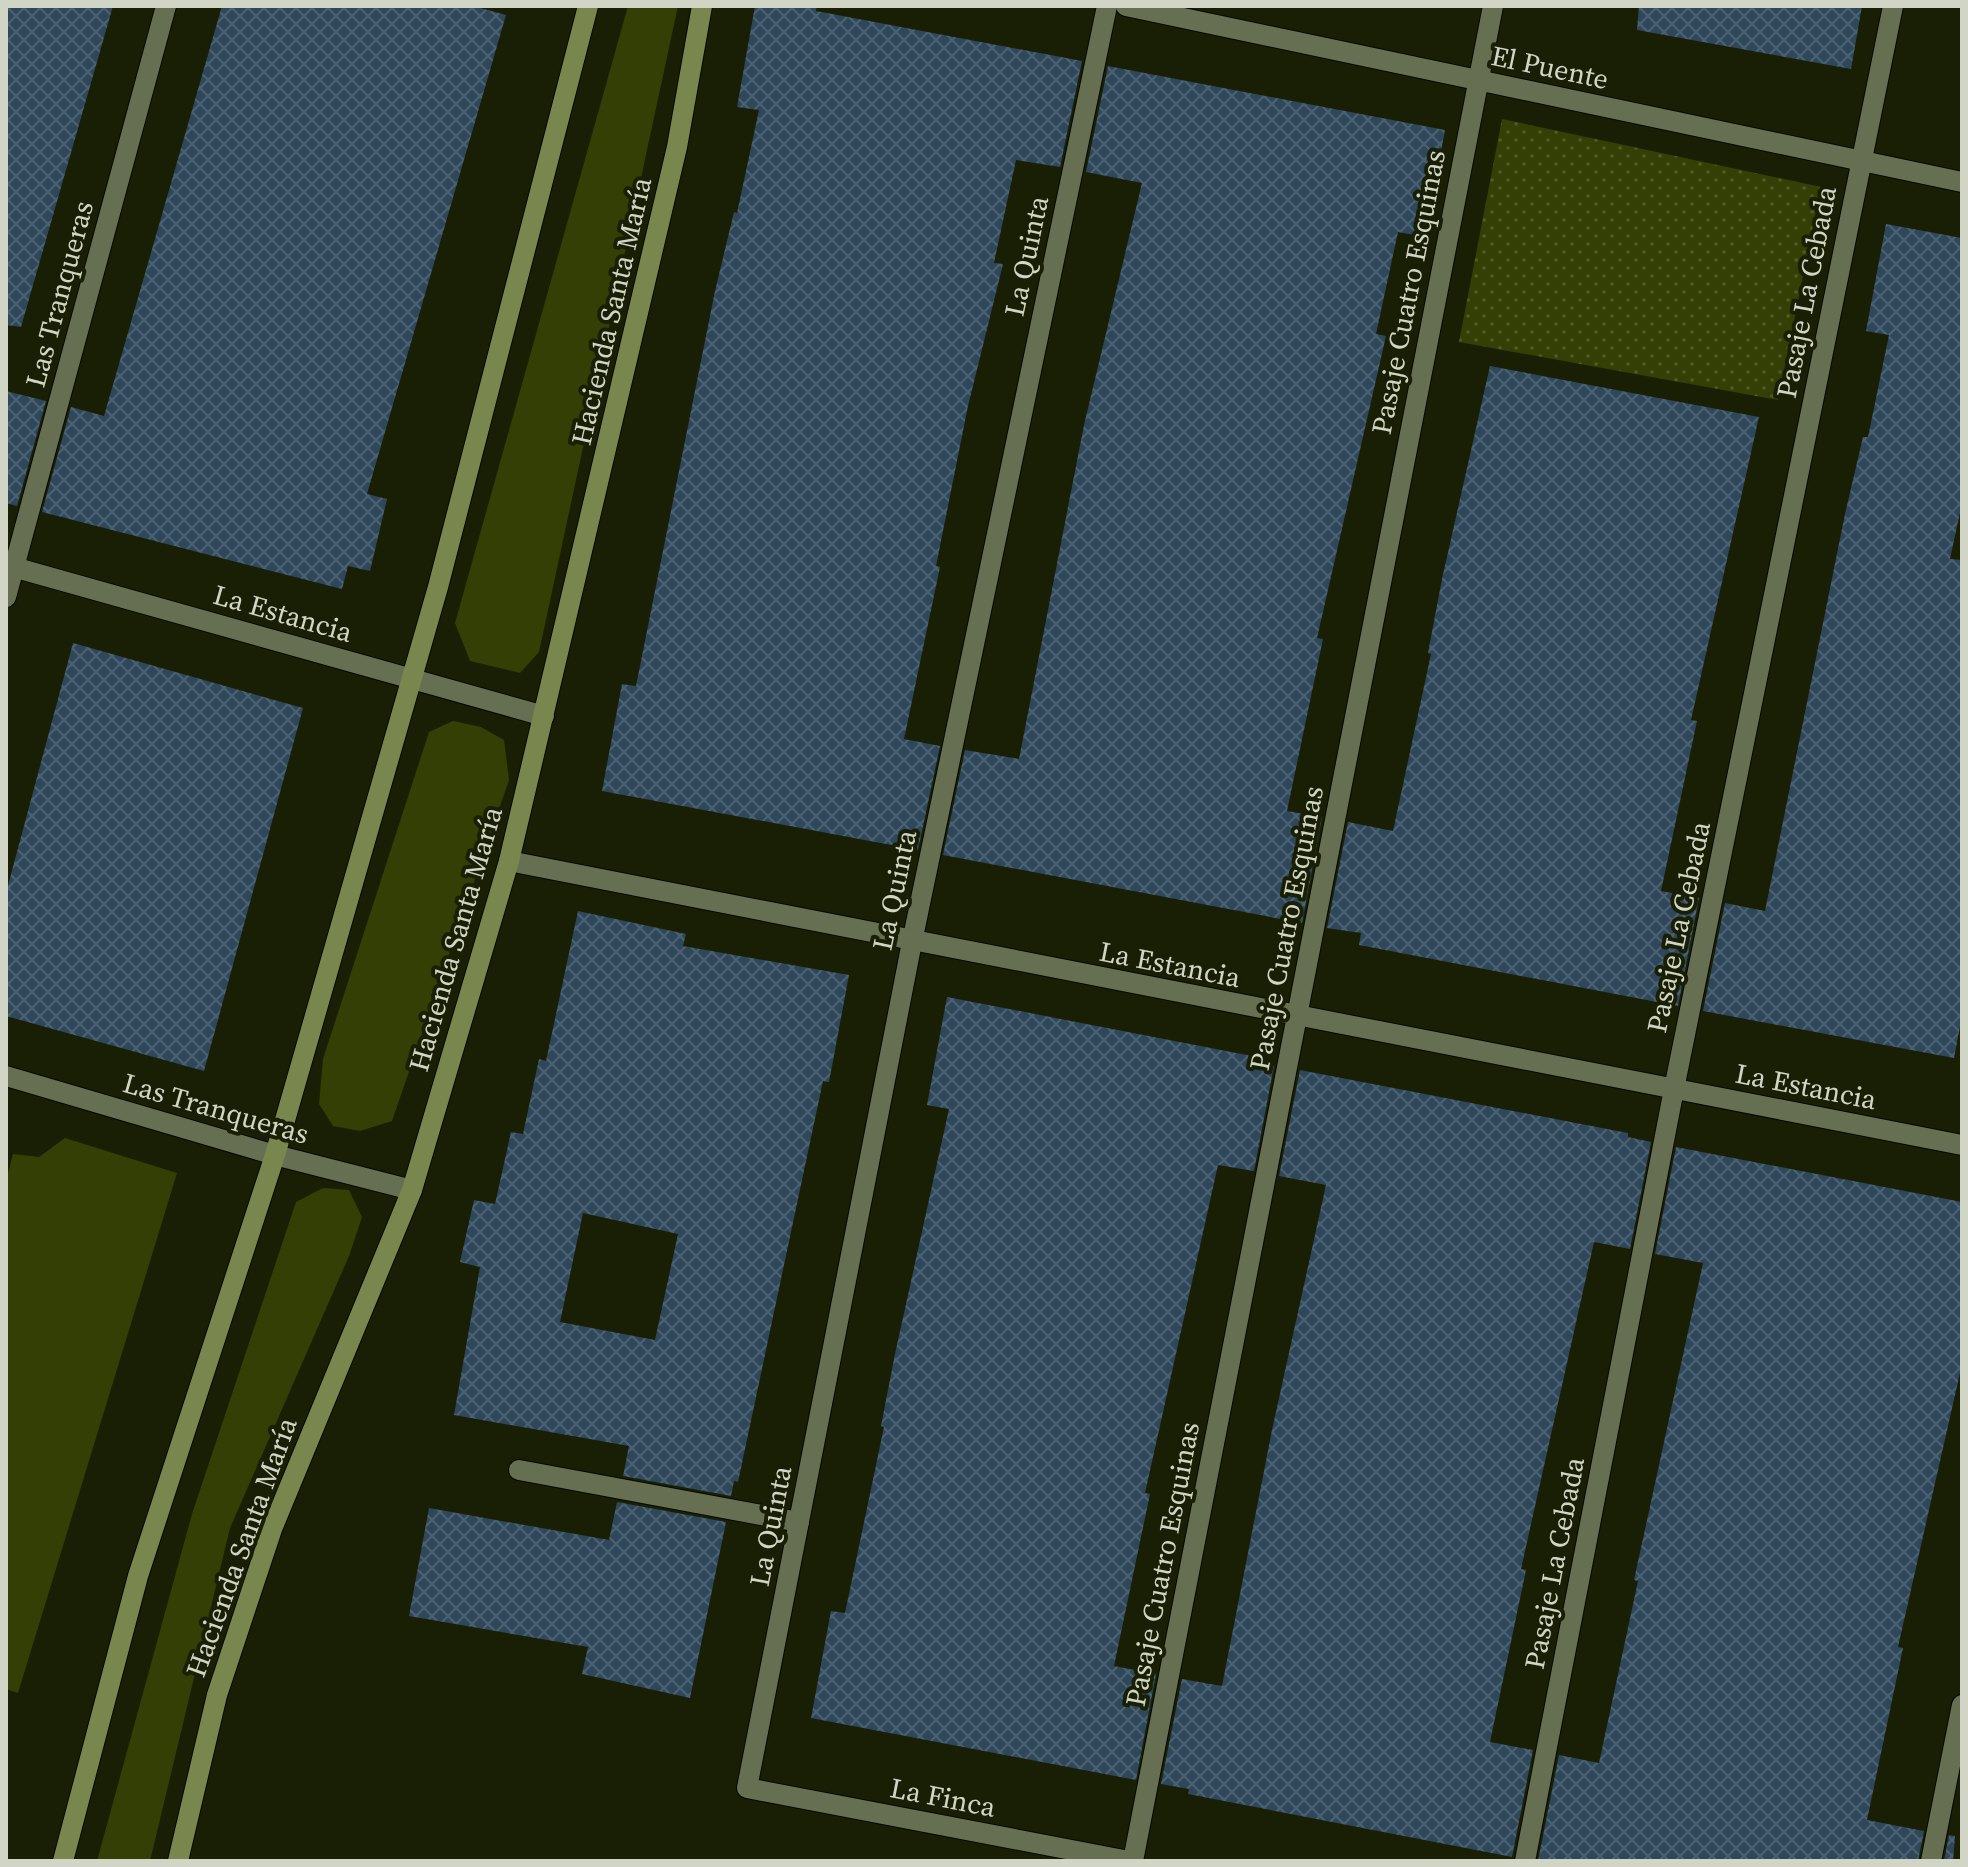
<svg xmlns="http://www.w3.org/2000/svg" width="1968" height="1867" font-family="'Source Serif 4',serif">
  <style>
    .grass { fill: #333f04 }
    .park { fill: url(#park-dots) }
    .building { fill: url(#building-cross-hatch); fill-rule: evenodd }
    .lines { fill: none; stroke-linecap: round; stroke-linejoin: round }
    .street-casing { stroke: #050800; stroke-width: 22 }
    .secondary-casing { stroke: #050800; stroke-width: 22 }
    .street { stroke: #666f51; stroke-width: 20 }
    .secondary { stroke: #79874e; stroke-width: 20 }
    .labels { text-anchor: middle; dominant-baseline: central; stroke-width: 8; stroke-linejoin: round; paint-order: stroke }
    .street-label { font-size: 28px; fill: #d0d5c5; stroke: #191f05 }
  </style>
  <defs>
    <pattern id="park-dots" width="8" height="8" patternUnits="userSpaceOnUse" patternTransform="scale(2)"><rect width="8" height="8" fill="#333f04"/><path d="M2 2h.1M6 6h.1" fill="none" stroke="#505a27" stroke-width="1.8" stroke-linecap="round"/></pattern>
    <pattern id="building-cross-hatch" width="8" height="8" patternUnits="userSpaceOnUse" patternTransform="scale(2)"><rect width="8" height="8" fill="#2f475b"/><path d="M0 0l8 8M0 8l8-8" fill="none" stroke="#4c6171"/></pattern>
  </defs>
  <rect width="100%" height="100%" fill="#191f05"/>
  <!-- grass -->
  <g class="grass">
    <path d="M 628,6 L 678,6 L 539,652 L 520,673 L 470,661 L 455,623 Z"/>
    <path d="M 453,721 L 481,727 L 504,740 L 509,780 L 392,1121 L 360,1131 L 333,1126 L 319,1104 L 323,1059 L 429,732 Z"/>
    <path d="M 65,1138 L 177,1173 L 18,1693 L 6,1689 L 6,1181 L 13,1154 L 39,1157 Z"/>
    <path d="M 323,1188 L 349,1190 L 362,1217 L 349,1256 L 230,1528 L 150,1861 L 97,1861 L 192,1514 L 296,1202 Z"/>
  </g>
  <!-- park -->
  <path class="park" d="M 1502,119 L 1821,187 L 1778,400 L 1459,342 Z"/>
  <!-- building -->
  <g class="building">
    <path d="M 6,6 L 113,6 L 21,327 L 6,325 Z"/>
    <path d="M 222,6 L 473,6 L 506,15 L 367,494 L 387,499 L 370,571 L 348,566 L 342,589 L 42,512 L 71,407 L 104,416 Z"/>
    <path d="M 755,6 L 817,6 L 816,11 L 1082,61 L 1060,167 L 1016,160 L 994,263 L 1003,264 L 968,406 L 936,566 L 940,567 L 904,739 L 940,746 L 918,850 L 602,791 L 622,684 L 636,686 L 715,291 L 734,212 L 737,213 L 759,110 L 737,107 Z"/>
    <path d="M 1639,6 L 1862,6 L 1851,69 L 1637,30 Z"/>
    <path d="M 1108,66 L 1445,130 L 1425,237 L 1398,232 L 1376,334 L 1386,336 L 1317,638 L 1323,639 L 1287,811 L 1322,817 L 1302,923 L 943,855 L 965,750 L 1019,759 L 1084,425 L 1142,183 L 1086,172 Z"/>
    <path d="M 1886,224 L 1962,238 L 1962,503 L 1950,559 L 1962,560 L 1962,1016 L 1954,1058 L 1703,1011 L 1725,903 L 1765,911 L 1845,514 L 1863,437 L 1868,437 L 1889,335 L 1866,331 Z"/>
    <path d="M 1490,366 L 1759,417 L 1691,720 L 1697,721 L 1661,891 L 1699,898 L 1678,1006 L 1359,945 L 1361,933 L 1327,928 L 1348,822 L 1393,831 L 1431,654 L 1428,653 L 1442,579 Z"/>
    <path d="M 6,391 L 46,401 L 17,506 L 6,503 Z"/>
    <path d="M 73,643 L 303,708 L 204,1071 L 6,1016 L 6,893 Z"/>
    <path d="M 578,911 L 686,934 L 683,946 L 849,975 L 829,1082 L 823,1081 L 738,1482 L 734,1481 L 731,1496 L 623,1476 L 629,1446 L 454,1415 L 480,1267 L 460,1262 L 474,1200 L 495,1204 L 511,1132 L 523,1134 L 539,1059 L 546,1061 ZM 583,1213 L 678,1234 L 655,1340 L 560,1322 Z"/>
    <path d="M 947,997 L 1252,1056 L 1251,1062 L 1274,1066 L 1254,1171 L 1218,1165 L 1145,1493 L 1150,1494 L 1114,1666 L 1156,1674 L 1136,1780 L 811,1718 L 831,1611 L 845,1613 L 884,1427 L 881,1426 L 895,1354 L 949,1109 L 927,1105 Z"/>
    <path d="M 1300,1070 L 1628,1133 L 1628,1137 L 1651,1142 L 1630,1249 L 1594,1242 L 1521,1569 L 1526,1570 L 1490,1742 L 1533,1750 L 1512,1857 L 1188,1794 L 1189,1789 L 1161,1784 L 1182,1679 L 1222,1686 L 1272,1430 L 1326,1185 L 1279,1176 Z"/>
    <path d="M 1676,1147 L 1962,1202 L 1962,1364 L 1898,1647 L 1903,1648 L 1867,1820 L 1924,1831 L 1918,1861 L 1538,1861 L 1559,1755 L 1599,1763 L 1638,1581 L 1634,1580 L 1703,1263 L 1655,1254 Z"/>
    <path d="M 617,1502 L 726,1522 L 690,1698 L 582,1674 L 588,1647 L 409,1616 L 429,1508 L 609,1540 Z"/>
    <path d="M 1949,1835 L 1955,1836 L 1953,1861 L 1944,1861 Z"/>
  </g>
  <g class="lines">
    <defs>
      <g id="street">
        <path d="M 1107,6 L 912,942 L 747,1788 L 1129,1861"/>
        <path d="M 1126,6 L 1962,182"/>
        <path d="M 6,565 L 544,716"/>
        <path d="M 6,597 L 166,6"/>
        <path d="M 509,861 L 1962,1145"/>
        <path d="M 6,1076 L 275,1155 L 412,1190"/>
        <path d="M 519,1470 L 799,1522"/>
        <path d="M 1133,1861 L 1493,6"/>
        <path d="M 1525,1861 L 1674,1089 L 1893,6"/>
        <path d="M 1931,1861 L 1962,1705"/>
      </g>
      <g id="secondary">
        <path d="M 63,1861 L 138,1576 L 275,1155 L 438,587 L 588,6"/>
        <path d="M 178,1861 L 217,1695 L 272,1529 L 412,1190 L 509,861 L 677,147 L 702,6"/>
      </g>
    </defs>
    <!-- street casing -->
    <use href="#street" class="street-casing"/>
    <!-- secondary casing -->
    <use href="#secondary" class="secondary-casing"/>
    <!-- street -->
    <use href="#street" class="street"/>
    <!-- secondary -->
    <use href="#secondary" class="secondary"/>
  </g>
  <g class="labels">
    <!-- street labels -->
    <g class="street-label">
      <text transform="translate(1550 67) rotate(12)">El Puente</text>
      <text transform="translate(1026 256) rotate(-78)">La Quinta</text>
      <text transform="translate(1408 292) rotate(-79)">Pasaje Cuatro Esquinas</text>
      <text transform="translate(1806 292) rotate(-79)">Pasaje La Cebada</text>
      <text transform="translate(59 294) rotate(-75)">Las Tranqueras</text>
      <text transform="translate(611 311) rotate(-77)">Hacienda Santa María</text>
      <text transform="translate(283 613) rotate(16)">La Estancia</text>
      <text transform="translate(894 890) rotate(-78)">La Quinta</text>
      <text transform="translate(1678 927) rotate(-78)">Pasaje La Cebada</text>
      <text transform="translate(1286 928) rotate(-79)">Pasaje Cuatro Esquinas</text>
      <text transform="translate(455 939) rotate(-74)">Hacienda Santa María</text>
      <text transform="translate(1170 964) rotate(11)">La Estancia</text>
      <text transform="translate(1806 1086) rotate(11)">La Estancia</text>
      <text transform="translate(216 1108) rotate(16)">Las Tranqueras</text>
      <text transform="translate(770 1526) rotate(-79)">La Quinta</text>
      <text transform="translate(241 1547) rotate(-70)">Hacienda Santa María</text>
      <text transform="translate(1554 1563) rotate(-79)">Pasaje La Cebada</text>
      <text transform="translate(1162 1564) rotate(-79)">Pasaje Cuatro Esquinas</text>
      <text transform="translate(943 1797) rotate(11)">La Finca</text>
    </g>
  </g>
  <!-- border -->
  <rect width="1968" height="1867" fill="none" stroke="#d0d5c5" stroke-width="16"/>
</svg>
